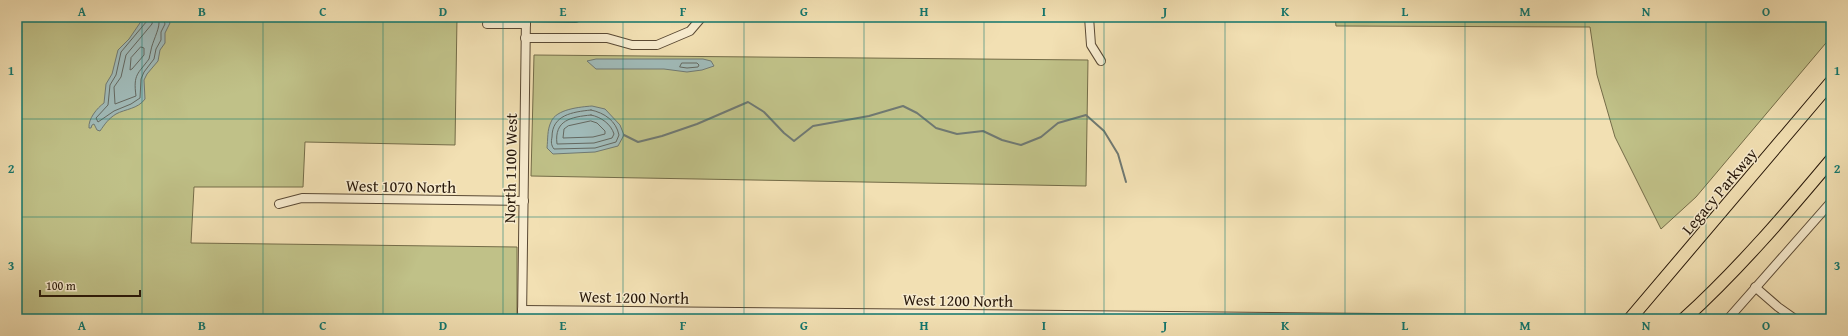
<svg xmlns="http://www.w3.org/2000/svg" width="1848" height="336" font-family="'Gentium Book Plus',serif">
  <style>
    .green { fill: #c0c188; stroke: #746c48 }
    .water { fill: #a0bab8; stroke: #707972 }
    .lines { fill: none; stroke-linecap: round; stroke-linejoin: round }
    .shore { stroke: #646860; stroke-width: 1 }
    .stream { stroke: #707972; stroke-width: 2 }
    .minor-casing { stroke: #5a4934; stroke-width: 10 }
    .highway-casing { stroke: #271709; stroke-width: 14 }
    .minor { stroke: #f7ebce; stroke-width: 8 }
    .highway { stroke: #f2e0b3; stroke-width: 12 }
    .grid { fill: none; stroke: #0f766e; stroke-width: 1; stroke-opacity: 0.55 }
    .labels { text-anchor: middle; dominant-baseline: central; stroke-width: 3; stroke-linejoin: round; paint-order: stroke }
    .street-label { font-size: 16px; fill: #271709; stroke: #f7ebce }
    .neatline { fill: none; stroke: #0f766e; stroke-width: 1.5 }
    .grid-label { font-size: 13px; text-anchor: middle; font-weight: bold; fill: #0f766e }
  </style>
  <rect width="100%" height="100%" fill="#f2e0b3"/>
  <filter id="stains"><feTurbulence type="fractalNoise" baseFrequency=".005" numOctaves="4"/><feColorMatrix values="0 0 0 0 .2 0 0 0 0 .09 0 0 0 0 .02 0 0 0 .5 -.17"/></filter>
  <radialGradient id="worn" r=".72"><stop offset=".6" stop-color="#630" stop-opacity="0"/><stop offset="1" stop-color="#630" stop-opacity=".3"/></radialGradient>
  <!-- green -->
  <g class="green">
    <path d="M 17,17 L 457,17 L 455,145 L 305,142 L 303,187 L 194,187 L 191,243 L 517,247 L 517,315 L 812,319 L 17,319 Z"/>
    <path d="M 1335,17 L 1831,17 L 1831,37 L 1696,197 L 1661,229 L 1615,137 L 1597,75 L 1590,27 L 1336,26 Z"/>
    <path d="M 534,55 L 1088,60 L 1086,186 L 531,176 Z"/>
  </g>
  <!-- water -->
  <g class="water">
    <path d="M 147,17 L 166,17 L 170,23 L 165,33 L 165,43 L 160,50 L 158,61 L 147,74 L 144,80 L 145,99 C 138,109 125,109 116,114 C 108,119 105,124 100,131 L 97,130 L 94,124 L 92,125 L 91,128 L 89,128 C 88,119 97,108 104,103 L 106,84 L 112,74 L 118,50 L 129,39 L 142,20 Z"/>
    <path d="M 596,59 L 703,59 L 711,61 L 714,66 L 702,70 L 687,72 L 664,69 L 596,69 L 587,61 Z"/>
    <path d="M 592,106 L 605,109 L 620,125 L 624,135 L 618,146 L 595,152 L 553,154 L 547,148 C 548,139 547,130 551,122 C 556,109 580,107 592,106 Z"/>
  </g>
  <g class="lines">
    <!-- shore -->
    <g class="shore">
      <path d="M 148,17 L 147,21 L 121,52 L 116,75 L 110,85 L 108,105 L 96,118 L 98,122 L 114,111 L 131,104 L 140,98 L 141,79 L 144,72 L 154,59 L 156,49 L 161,40 L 161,32 L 165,24 L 163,17"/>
      <path d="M 153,17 L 152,24 L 126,55 L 121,77 L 114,87 L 115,104 L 136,96 C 133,74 138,74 149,59 C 150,56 150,53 151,50 C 152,43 159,30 159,23 C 159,21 158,19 158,17"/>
      <path d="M 141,47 L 144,48 L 144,55 L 132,69 L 130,70 L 131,58 Z"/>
      <path d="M 682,63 L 697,63 L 699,65 L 698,67 L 687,68 L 680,67 Z"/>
      <path d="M 591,110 C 605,113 616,121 619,135 L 616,142 L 595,148 L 554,149 C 551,145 551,142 552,137 C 552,115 572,112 591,110 Z"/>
      <path d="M 591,115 C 601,117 611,124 614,134 L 612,138 L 594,143 L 557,144 C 554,120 571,117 591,115 Z"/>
      <path d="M 591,121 L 597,123 L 605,131 L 605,134 L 593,137 L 563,138 L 564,129 L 568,126 Z"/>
    </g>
    <!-- stream -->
    <path class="stream" d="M 624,135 L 638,142 L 662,136 L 697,124 L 748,102 L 764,112 L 784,133 L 794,141 L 813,126 L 869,116 L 903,106 L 917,113 L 936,128 L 957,134 L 983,131 L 1002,140 L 1021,145 L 1041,137 L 1058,123 L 1086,115 L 1104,131 L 1118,154 L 1126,182"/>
    <defs>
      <g id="minor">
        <path d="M 526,17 L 576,18"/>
        <path d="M 883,17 L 892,17"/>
        <path d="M 1089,17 L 1091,45 L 1101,61"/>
        <path d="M 487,24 L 526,24"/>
        <path d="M 525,38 L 607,38 L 632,45 L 657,45 L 690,31 L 702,17"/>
        <path d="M 279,204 L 302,198 L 524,201"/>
        <path d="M 1755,287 L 1778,307 L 1795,319"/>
        <path d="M 522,310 L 1490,319"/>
        <path d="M 522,319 L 526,17"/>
        <path d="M 1728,319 L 1831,202"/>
      </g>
      <g id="highway">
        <path d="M 1630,319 L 1831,82"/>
        <path d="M 1684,319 C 1737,271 1785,215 1831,160"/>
      </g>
    </defs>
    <!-- minor casing -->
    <use href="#minor" class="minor-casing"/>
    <!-- highway casing -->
    <use href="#highway" class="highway-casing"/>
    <!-- minor -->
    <use href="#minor" class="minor"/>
    <!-- highway -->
    <use href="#highway" class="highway"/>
  </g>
  <!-- grid -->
  <path class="grid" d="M 142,17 L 142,319M 263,17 L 263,319M 383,17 L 383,319M 503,17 L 503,319M 623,17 L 623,319M 744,17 L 744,319M 864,17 L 864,319M 984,17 L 984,319M 1104,17 L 1104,319M 1225,17 L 1225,319M 1345,17 L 1345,319M 1465,17 L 1465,319M 1585,17 L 1585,319M 1706,17 L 1706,319M 17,119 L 1831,119M 17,217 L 1831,217"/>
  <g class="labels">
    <!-- street labels -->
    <g class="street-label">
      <text transform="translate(510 168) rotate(-89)">North 1100 West</text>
      <text transform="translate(401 186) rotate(1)">West 1070 North</text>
      <text transform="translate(1719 191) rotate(-50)">Legacy Parkway</text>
      <text transform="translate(634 297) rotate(1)">West 1200 North</text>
      <text transform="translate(958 300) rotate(1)">West 1200 North</text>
    </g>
  </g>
  <!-- margin -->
  <rect width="1848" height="336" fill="none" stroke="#f2e0b3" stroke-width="44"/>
  <!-- scale -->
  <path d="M40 290v6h100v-6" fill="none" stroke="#271709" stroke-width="2"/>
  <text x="46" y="290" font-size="12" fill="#271709" stroke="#f7ebce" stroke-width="3" paint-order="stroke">100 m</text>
  <rect x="22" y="22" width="1804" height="292" class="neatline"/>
  <g class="grid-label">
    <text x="82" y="16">A</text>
    <text x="202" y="16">B</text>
    <text x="323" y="16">C</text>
    <text x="443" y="16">D</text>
    <text x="563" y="16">E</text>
    <text x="683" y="16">F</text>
    <text x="804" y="16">G</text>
    <text x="924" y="16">H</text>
    <text x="1044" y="16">I</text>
    <text x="1165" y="16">J</text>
    <text x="1285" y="16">K</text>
    <text x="1405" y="16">L</text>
    <text x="1525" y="16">M</text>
    <text x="1646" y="16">N</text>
    <text x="1766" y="16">O</text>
    <text x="11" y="75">1</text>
    <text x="1837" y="75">1</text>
    <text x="11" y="173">2</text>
    <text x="1837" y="173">2</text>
    <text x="11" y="270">3</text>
    <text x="1837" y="270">3</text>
    <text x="82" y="330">A</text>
    <text x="202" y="330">B</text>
    <text x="323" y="330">C</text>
    <text x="443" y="330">D</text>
    <text x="563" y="330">E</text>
    <text x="683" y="330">F</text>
    <text x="804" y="330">G</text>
    <text x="924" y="330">H</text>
    <text x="1044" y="330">I</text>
    <text x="1165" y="330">J</text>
    <text x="1285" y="330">K</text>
    <text x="1405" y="330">L</text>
    <text x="1525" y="330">M</text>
    <text x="1646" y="330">N</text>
    <text x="1766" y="330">O</text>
  </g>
  <rect width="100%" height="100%" filter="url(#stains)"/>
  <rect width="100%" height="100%" fill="url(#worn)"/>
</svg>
